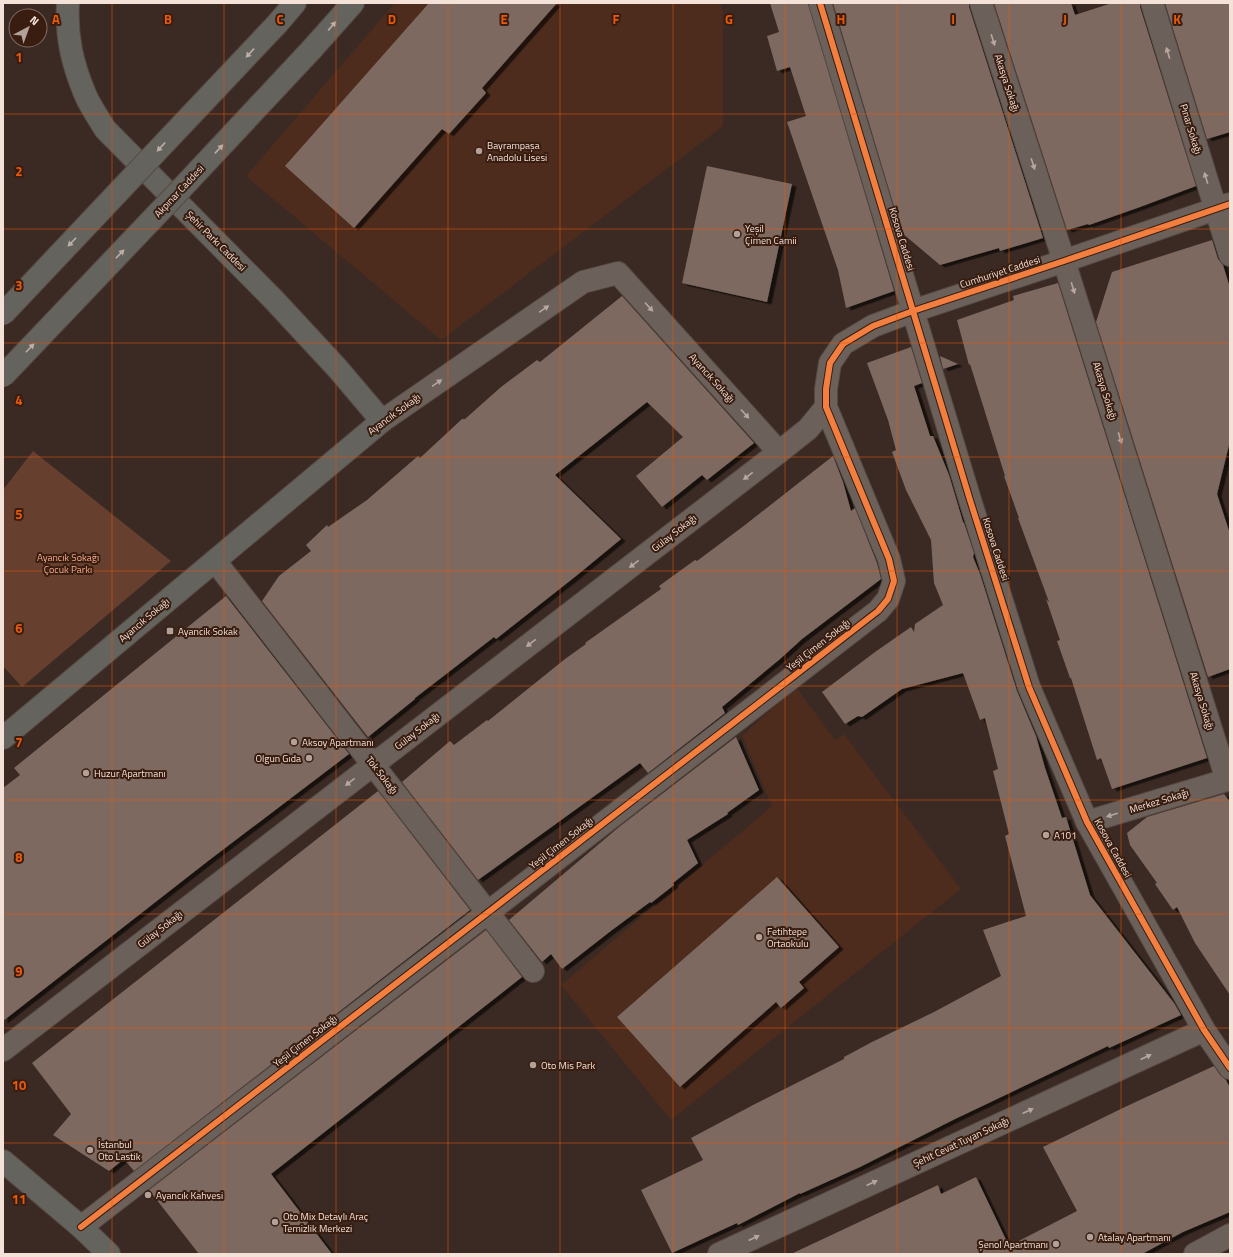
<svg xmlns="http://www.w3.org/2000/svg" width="1233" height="1257" font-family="'Titillium Web',sans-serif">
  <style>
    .built { fill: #4d2c1d }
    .green { fill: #663f2e }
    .building { fill: #7d6960; filter: url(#shadow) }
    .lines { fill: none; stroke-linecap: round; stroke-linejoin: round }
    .minor-casing { stroke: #564943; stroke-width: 24 }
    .major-casing { stroke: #564943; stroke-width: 24 }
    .minor { stroke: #6c605a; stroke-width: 22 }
    .major { stroke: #65635d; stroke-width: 22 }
    .major-bridge-casing { stroke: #564943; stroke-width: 24; stroke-linecap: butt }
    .major-bridge { stroke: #65635d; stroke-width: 22 }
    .cycleway-casing { stroke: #381d10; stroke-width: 8 }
    .cycleway { stroke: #f27e40; stroke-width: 6 }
    .oneway { fill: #bbafa7 }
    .oneway2 { fill: #b7a79f }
    .grid { fill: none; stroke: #e8590c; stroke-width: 1; stroke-opacity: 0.55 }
    .poi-dot { fill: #b3a199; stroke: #381d10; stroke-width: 1.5 }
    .labels { text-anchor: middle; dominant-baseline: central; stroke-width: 4; stroke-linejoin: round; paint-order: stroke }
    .street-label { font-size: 10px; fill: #f4e1d8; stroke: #381d10 }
    .poi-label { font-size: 10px; fill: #f4e1d8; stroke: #381d10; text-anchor: start }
    .park-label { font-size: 10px; fill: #f6ab8b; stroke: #381d10 }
    .grid-label { font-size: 13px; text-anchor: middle; font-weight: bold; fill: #e8590c; stroke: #381d10; stroke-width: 4; stroke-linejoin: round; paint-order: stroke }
  </style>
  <defs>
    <filter id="shadow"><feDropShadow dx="4.5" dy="2.5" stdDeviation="0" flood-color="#0009"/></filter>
  </defs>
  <rect width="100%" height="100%" fill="#3a2a23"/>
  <!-- built -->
  <g class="built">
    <path d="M 395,3 L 720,3 L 723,11 L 723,126 L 441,340 L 246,176 Z"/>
    <path d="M 796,687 L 835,740 L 844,734 L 961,889 L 671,1120 L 561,985 L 772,806 L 742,736 Z"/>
  </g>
  <!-- green -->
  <path class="green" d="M 33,451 L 171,561 L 22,687 L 3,666 L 3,490 Z"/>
  <!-- building -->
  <g class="building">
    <path d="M 429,3 L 557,3 L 482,88 L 486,93 L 449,134 L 442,129 L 354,228 L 285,166 Z"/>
    <path d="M 770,3 L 808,3 L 894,291 L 846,308 L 838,270 L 787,122 L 806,116 L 790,67 L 777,71 L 767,36 L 779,32 Z"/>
    <path d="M 833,3 L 969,3 L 969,7 L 1043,238 L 1000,251 L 999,248 L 940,265 L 902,233 Z"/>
    <path d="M 994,3 L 1071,3 L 1075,15 L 1112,3 L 1140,3 L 1140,7 L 1196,186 L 1140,207 L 1089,225 L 1088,224 L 1067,230 Z"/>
    <path d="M 1165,3 L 1230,3 L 1230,132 L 1207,139 Z"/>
    <path d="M 707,166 L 792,184 L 767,302 L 682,283 Z"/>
    <path d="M 1212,240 L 1218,259 L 1223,265 L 1230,288 L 1230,441 L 1217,494 L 1230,534 L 1230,669 L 1208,677 L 1096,322 L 1112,272 Z"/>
    <path d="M 1058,283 L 1207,758 L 1112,789 L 1101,758 L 1097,760 L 1071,678 L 1070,678 L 1057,641 L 1060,640 L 1046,599 L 1049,602 L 1018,518 L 1019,518 L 1004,476 L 1005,476 L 970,364 L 969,365 L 957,320 L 1014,300 L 1013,296 Z"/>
    <path d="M 622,296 L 754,443 L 707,480 L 702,475 L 662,507 L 636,476 L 683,437 L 647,402 L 555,475 L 621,539 L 576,576 L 496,639 L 494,637 L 415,698 L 415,699 L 368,737 L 262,601 L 279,576 L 311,551 L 306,545 L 327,525 L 328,527 L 367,500 L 418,456 L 420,458 L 462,419 L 465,419 L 501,387 L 537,360 L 540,362 Z"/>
    <path d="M 911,347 L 922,383 L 914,386 L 930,436 L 933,436 L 949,475 L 963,522 L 964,523 L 974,553 L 973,557 L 980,574 L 1017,691 L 1036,736 L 1045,768 L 1062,818 L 1066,817 L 1090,895 L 1174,1003 L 1181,1015 L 1109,1048 L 1108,1046 L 955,1119 L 860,1167 L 800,1194 L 800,1193 L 738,1225 L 737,1223 L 672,1253 L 641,1190 L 703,1160 L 691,1138 L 755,1104 L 844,1059 L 844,1057 L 872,1042 L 934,1012 L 1001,976 L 983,930 L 1026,916 L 1005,836 L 1009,834 L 993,771 L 998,769 L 985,718 L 980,720 L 963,673 L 902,689 L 862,717 L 858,716 L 845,724 L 822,692 L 875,652 L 911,627 L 914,632 L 915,624 L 943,605 L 934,583 L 931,540 L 906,490 L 892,452 L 896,450 L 888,420 L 867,363 Z"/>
    <path d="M 940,356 L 958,364 L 943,369 Z"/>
    <path d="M 833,456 L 843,482 L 851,511 L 855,508 L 877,563 L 881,579 L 802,639 L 780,659 L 722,707 L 725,713 L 648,773 L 640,763 L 478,880 L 402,782 L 450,741 L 454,745 L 487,720 L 488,721 L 565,659 L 586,644 L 585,643 L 661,589 L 659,586 L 695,560 L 697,561 L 745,525 Z"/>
    <path d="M 226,596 L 349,754 L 208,861 L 3,1021 L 3,788 L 20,775 L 14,768 Z"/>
    <path d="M 736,737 L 759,790 L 727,813 L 728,814 L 687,840 L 698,863 L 673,883 L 674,885 L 651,903 L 650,902 L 612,930 L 562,969 L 551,954 L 542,962 L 509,920 L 619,827 Z"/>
    <path d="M 378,791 L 470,910 L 134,1171 L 124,1159 L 109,1171 L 53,1135 L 71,1114 L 32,1063 Z"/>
    <path d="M 1224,794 L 1230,802 L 1230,995 L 1195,943 L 1177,907 L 1173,910 L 1155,884 L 1157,883 L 1130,845 L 1127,833 L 1147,817 Z"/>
    <path d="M 777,877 L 839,947 L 799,982 L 804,988 L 781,1008 L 776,1002 L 680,1087 L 617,1017 Z"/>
    <path d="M 486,930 L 522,977 L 271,1174 L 332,1254 L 199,1254 L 149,1190 Z"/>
    <path d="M 1214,1066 L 1220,1075 L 1226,1080 L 1230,1088 L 1230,1212 L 1183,1232 L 1142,1254 L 791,1254 L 938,1185 L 941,1194 L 976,1177 L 1009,1246 L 1077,1211 L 1043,1147 L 1127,1106 Z"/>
  </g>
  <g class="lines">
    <defs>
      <g id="minor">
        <path d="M 820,3 L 970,500 L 1029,687 L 1087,822 L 1204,1030 L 1230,1068"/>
        <path d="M 981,3 L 1064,261 L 1227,780"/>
        <path d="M 1152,3 L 1230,255"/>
        <path d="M 382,421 L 583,282 L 618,273 L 779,452"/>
        <path d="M 215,561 L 533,971"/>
        <path d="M 1087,822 L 1230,779"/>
        <path d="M 3,1050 L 779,452 L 808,429 L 826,407"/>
        <path d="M 81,1227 L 878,611 L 888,599 L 894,581 L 889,559 L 826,407 L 826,389 L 830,363 L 843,344 L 873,326 L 913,311 L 1064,261 L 1230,204"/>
        <path d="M 719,1254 L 1204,1030"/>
        <path d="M 1195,1254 L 1230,1235"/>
      </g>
      <g id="major">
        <path d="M 277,24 L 295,3"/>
        <path d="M 312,49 L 353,3"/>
        <path d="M 3,738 L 382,421 L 338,369 L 274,300 L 105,129 C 98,117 90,106 85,94 C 72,63 66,36 68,3"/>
        <path d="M 3,1161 L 81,1227 L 109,1254"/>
      </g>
    </defs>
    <!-- minor casing -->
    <use href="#minor" class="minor-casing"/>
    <!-- major casing -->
    <use href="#major" class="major-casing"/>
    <!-- minor -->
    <use href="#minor" class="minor"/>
    <!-- major -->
    <use href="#major" class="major"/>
    <defs>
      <g id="major-bridge">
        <path d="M 3,314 L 277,24"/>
        <path d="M 3,376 L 181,189 L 312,49"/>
      </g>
    </defs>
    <!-- major-bridge casing -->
    <use href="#major-bridge" class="major-bridge-casing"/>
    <!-- major-bridge -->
    <use href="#major-bridge" class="major-bridge"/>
    <defs>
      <g id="cycleway">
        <path d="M 820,3 L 970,500 L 1029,687 L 1087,822 L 1204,1030 L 1230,1068"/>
        <path d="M 81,1227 L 878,611 L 888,599 L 894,581 L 889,559 L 826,407 L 826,389 L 830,363 L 843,344 L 873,326 L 913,311 L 1064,261 L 1230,204"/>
      </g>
    </defs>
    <!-- cycleway casing -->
    <use href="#cycleway" class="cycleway-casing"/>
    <!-- cycleway -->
    <use href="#cycleway" class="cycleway"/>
  </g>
  <!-- one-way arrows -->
  <defs><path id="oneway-solid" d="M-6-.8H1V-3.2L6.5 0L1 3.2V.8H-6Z"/></defs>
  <g class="oneway">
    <use href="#oneway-solid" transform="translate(332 26) rotate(-49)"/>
    <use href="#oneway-solid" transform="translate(250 53) rotate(133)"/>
    <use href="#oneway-solid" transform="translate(161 147) rotate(133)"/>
    <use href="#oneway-solid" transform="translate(219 149) rotate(-47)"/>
    <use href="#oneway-solid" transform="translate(72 242) rotate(134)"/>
    <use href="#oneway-solid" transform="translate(120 254) rotate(-46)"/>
    <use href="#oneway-solid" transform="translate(30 348) rotate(-46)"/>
  </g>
  <g class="oneway2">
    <use href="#oneway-solid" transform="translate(993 40) rotate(72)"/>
    <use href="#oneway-solid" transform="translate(1168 53) rotate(-107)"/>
    <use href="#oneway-solid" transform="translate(1033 164) rotate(72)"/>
    <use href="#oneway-solid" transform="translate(1206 178) rotate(-107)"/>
    <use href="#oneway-solid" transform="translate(1073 288) rotate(73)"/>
    <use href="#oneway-solid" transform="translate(649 307) rotate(48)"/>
    <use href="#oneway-solid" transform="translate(544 309) rotate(-34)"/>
    <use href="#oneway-solid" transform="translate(437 383) rotate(-34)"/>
    <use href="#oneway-solid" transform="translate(745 414) rotate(48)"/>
    <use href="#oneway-solid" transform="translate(1120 438) rotate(73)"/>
    <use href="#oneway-solid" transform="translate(748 476) rotate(142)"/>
    <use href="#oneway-solid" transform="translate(634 564) rotate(142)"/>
    <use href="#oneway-solid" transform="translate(531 643) rotate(142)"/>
    <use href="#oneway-solid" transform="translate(350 782) rotate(142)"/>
    <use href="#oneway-solid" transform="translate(1112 815) rotate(163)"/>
    <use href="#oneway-solid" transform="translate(1146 1057) rotate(-25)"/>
    <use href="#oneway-solid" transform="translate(1028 1111) rotate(-25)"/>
    <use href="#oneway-solid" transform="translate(872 1183) rotate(-25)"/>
    <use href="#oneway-solid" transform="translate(754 1238) rotate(-25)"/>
  </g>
  <!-- grid -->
  <path class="grid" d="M 112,3 L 112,1254M 224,3 L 224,1254M 336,3 L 336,1254M 448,3 L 448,1254M 560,3 L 560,1254M 673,3 L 673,1254M 785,3 L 785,1254M 897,3 L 897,1254M 1009,3 L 1009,1254M 1121,3 L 1121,1254M 3,114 L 1230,114M 3,229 L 1230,229M 3,343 L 1230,343M 3,457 L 1230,457M 3,571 L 1230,571M 3,686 L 1230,686M 3,800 L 1230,800M 3,914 L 1230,914M 3,1028 L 1230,1028M 3,1143 L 1230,1143"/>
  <!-- markers -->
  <g class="poi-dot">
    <circle cx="479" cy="151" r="4"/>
    <circle cx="737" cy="234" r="4"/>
    <rect x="166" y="627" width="8" height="8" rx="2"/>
    <circle cx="294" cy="742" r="4"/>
    <circle cx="309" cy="758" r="4"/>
    <circle cx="86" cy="773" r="4"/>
    <circle cx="1046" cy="835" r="4"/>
    <circle cx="759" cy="937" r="4"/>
    <circle cx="533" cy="1065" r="4"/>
    <circle cx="90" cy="1150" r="4"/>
    <circle cx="148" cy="1195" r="4"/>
    <circle cx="275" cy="1222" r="4"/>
    <circle cx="1090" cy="1237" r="4"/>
    <circle cx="1056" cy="1244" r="4"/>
  </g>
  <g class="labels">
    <!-- street labels -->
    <g class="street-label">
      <text transform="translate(1007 83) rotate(72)">Akasya Sokağı</text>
      <text transform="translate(1191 129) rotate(73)">Pınar Sokağı</text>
      <text transform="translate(179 191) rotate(-47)">Akpınar Caddesi</text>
      <text transform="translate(902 239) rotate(73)">Kosova Caddesi</text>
      <text transform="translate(216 241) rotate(45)">Şehir Parkı Caddesi</text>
      <text transform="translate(1000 272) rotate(-18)">Cumhuriyet Caddesi</text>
      <text transform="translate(712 378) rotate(48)">Ayancık Sokağı</text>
      <text transform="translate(1105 391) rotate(73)">Akasya Sokağı</text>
      <text transform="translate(394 414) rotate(-36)">Ayancık Sokağı</text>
      <text transform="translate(674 533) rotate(-38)">Gülay Sokağı</text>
      <text transform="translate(996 549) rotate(72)">Kosova Caddesi</text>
      <text transform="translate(144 620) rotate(-40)">Ayancık Sokağı</text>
      <text transform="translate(818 645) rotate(-38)">Yeşil Çimen Sokağı</text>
      <text transform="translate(1202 701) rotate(73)">Akasya Sokağı</text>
      <text transform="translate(417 731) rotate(-38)">Gülay Sokağı</text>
      <text transform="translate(382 775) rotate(52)">Tok Sokağı</text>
      <text transform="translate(1159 801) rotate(-17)">Merkez Sokağı</text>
      <text transform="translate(561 843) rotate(-38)">Yeşil Çimen Sokağı</text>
      <text transform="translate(1113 848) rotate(61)">Kosova Caddesi</text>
      <text transform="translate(160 929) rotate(-38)">Gülay Sokağı</text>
      <text transform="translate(305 1041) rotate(-38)">Yeşil Çimen Sokağı</text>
      <text transform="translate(961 1142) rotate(-25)">Şehit Cevat Tuyan Sokağı</text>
    </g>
    <!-- poi labels -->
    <g class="poi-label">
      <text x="487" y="145">Bayrampaşa<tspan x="487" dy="12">Anadolu Lisesi</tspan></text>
      <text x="745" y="228">Yeşil<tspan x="745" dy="12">Çimen Camii</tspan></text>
      <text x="178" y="631">Ayancik Sokak</text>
      <text x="302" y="742">Aksoy Apartmanı</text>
      <text x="301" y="758" text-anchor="end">Olgun Gıda</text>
      <text x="94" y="773">Huzur Apartmanı</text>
      <text x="1054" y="835">A101</text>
      <text x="767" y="931">Fetihtepe<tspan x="767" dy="12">Ortaokulu</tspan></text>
      <text x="541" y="1065">Oto Mis Park</text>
      <text x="98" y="1144">İstanbul<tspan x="98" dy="12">Oto Lastik</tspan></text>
      <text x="156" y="1195">Ayancık Kahvesi</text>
      <text x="283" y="1216">Oto Mix Detaylı Araç<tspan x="283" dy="12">Temizlik Merkezi</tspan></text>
      <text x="1098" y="1237">Atalay Apartmanı</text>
      <text x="1048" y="1244" text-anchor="end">Şenol Apartmanı</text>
    </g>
    <!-- park labels -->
    <g class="park-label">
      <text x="68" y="557">Ayancık Sokağı<tspan x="68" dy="12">Çocuk Parkı</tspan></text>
    </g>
  </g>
  <g class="grid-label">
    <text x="56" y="24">A</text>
    <text x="168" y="24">B</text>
    <text x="280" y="24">C</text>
    <text x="392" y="24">D</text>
    <text x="504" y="24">E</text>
    <text x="616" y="24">F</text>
    <text x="729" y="24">G</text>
    <text x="841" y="24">H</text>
    <text x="953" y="24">I</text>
    <text x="1065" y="24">J</text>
    <text x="1177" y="24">K</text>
    <text x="19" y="62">1</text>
    <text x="19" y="176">2</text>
    <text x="19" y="290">3</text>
    <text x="19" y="405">4</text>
    <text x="19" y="519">5</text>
    <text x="19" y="633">6</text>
    <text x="19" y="747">7</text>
    <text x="19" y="862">8</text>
    <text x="19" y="976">9</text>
    <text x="19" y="1090">10</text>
    <text x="19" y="1204">11</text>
  </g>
  <!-- border -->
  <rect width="1233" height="1257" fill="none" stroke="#f4e1d8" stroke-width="8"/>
  <!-- north arrow -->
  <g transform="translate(28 28) rotate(41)"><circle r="19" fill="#381d10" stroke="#836b60"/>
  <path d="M0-3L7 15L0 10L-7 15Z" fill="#b3a199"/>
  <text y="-6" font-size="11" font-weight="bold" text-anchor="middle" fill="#f4e1d8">N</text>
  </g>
</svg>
